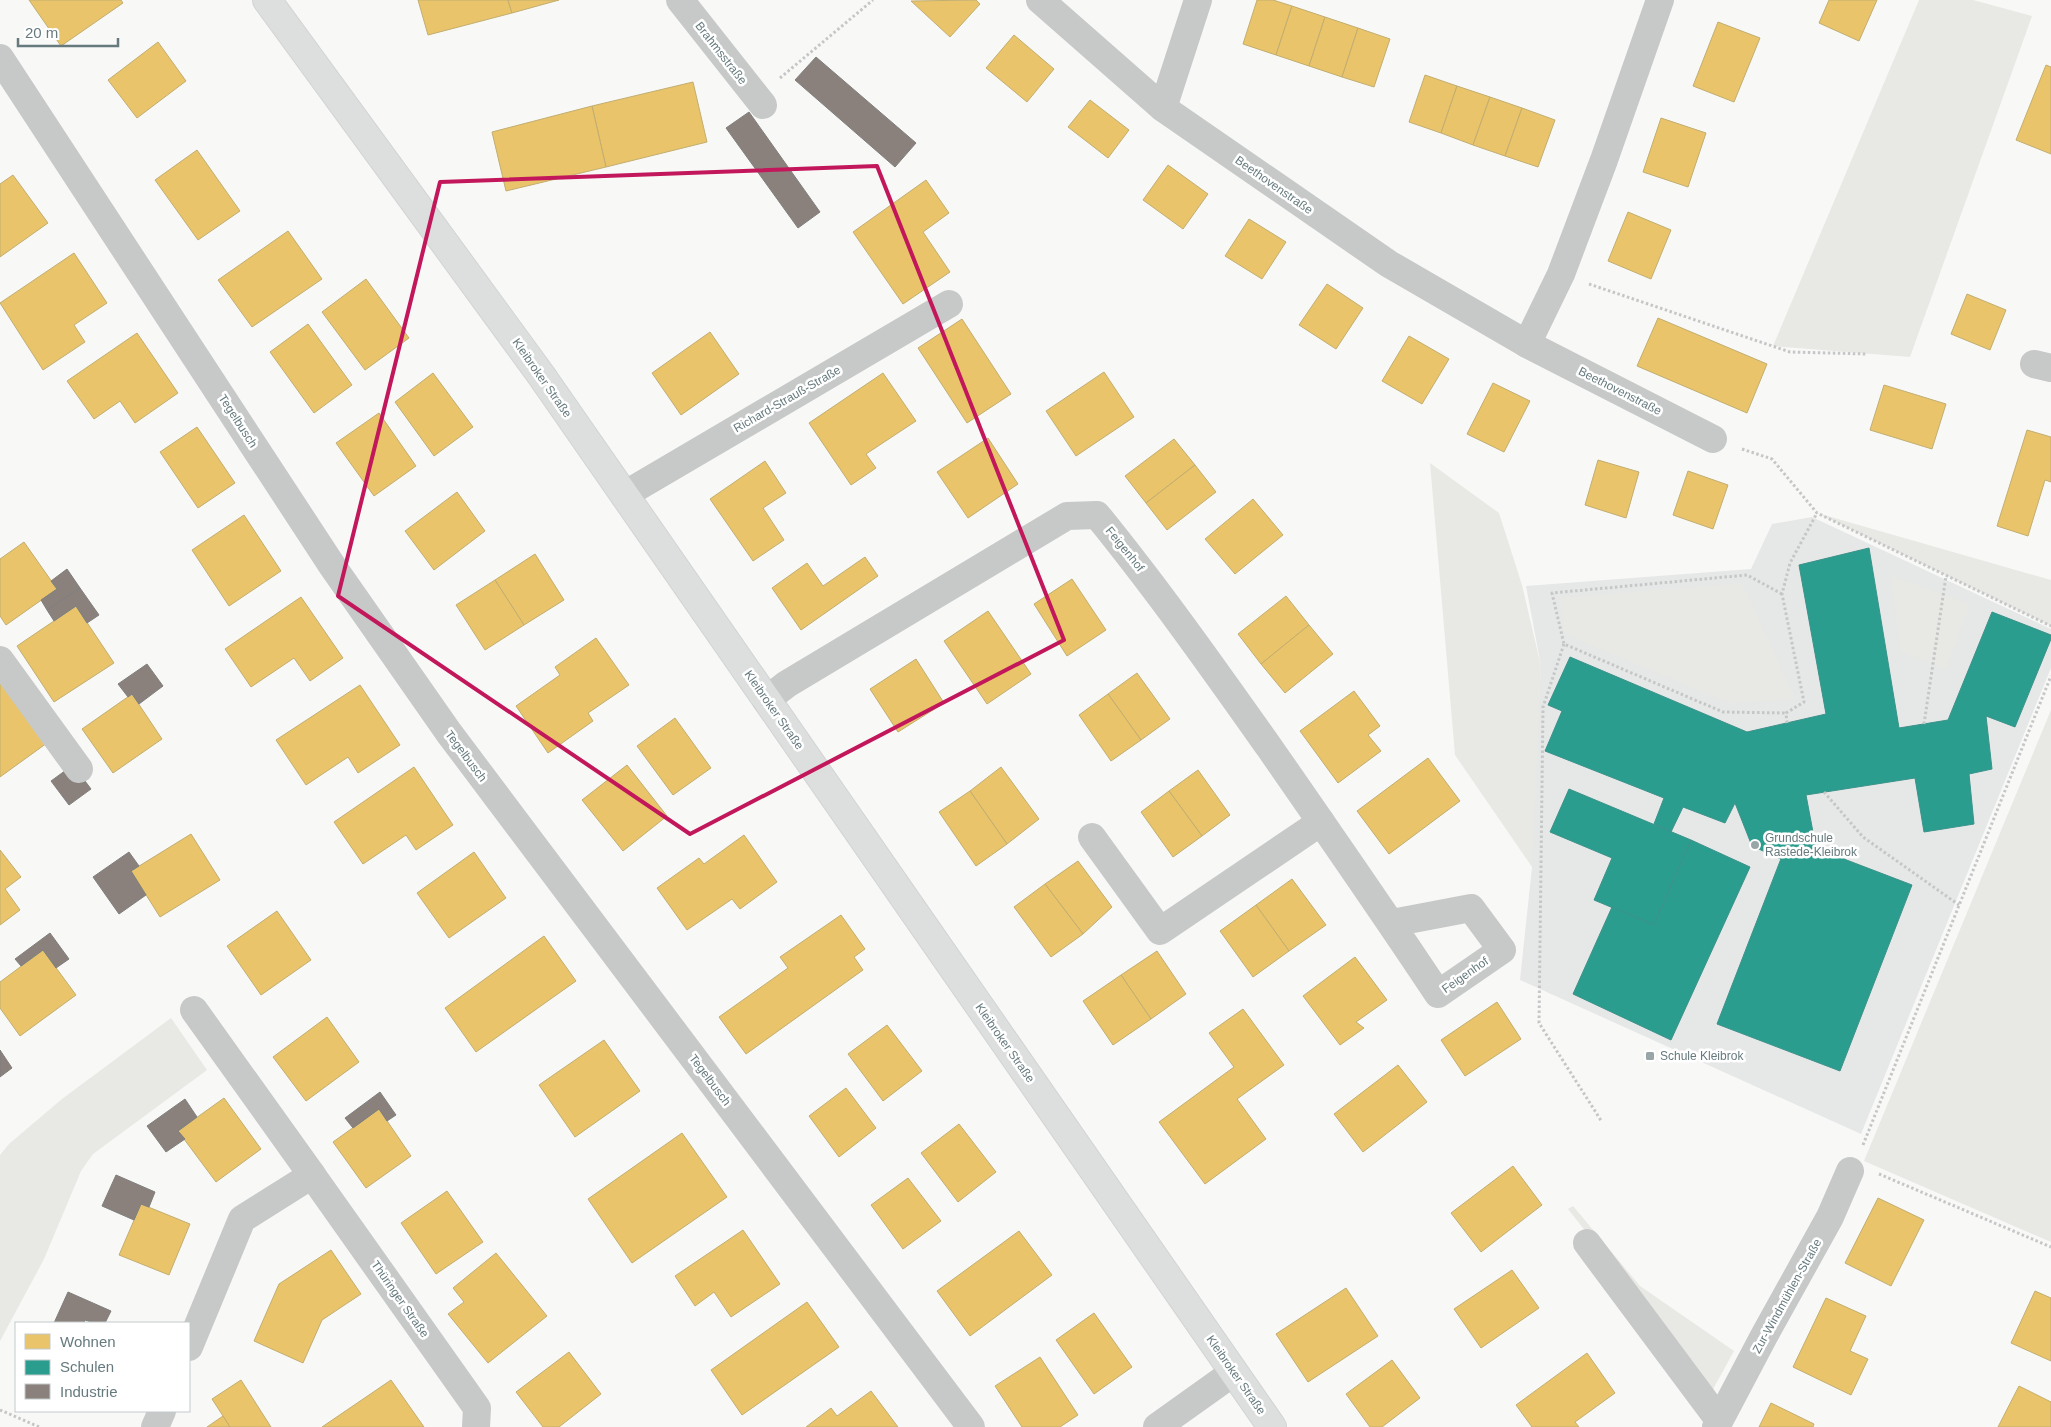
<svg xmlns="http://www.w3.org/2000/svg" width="2051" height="1427" font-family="Helvetica,sans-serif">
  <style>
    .built { fill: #e6e8e7 }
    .green { fill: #e8e9e5 }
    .homes { fill: #e9c46a; stroke: #c2ae70 }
    .schools { fill: #2a9d8f; stroke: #3c928a }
    .industry { fill: #8a817c; stroke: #7f7f7d }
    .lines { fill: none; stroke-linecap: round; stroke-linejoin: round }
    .secondary-casing { stroke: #d2d4d4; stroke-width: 30 }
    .path { stroke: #c5c7c7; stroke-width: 3; stroke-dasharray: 2.5 2.5; stroke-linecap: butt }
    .street { stroke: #c7c8c8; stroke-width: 28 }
    .secondary { stroke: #dddede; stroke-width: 28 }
    .marked { fill: none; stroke: #c2185b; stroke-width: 4; stroke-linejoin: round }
    .poi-dot { fill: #99a6a8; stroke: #fff; stroke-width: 2 }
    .labels { text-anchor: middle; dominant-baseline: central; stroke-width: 5; stroke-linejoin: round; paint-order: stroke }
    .street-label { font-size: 12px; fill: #667a7e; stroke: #fff }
    .poi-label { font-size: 12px; fill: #667a7e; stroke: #fff; text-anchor: start }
  </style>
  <rect width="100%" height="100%" fill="#f8f8f7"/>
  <!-- built -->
  <path class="built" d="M 1812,517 L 2051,629 L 2051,668 L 1861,1134 L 1520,980 L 1532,867 L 1532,823 L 1541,666 L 1526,586 L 1751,569 L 1772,524 Z"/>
  <!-- green -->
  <g class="green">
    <path d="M 1919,0 L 1973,0 L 2032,16 L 1910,357 L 1773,346 Z"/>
    <path d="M 1430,463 L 1499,513 L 1522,585 L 1541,666 L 1532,867 L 1455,755 Z"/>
    <path d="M 1817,513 L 2051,580 L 2051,626 Z"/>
    <path d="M 1891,576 L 1970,604 L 1946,669 L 1901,652 Z"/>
    <path d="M 1742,583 L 1795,699 L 1728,703 L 1565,634 L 1560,598 Z"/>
    <path d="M 2051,710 L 2051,1242 L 1864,1161 Z"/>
    <path d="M 171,1018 L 207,1070 L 93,1154 L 81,1171 L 44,1259 L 0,1341 L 0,1155 L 9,1144 L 62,1099 Z"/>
    <path d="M 1573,1206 L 1640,1286 L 1734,1351 L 1712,1391 L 1568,1209 Z"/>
  </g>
  <!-- homes -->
  <g class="homes">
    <path d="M 29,0 L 121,0 L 123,3 L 61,46 Z"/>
    <path d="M 418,0 L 508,0 L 512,13 L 428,35 Z"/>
    <path d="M 508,0 L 559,0 L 512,13 Z"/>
    <path d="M 976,0 L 980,4 L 950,37 L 911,1 Z"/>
    <path d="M 1257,0 L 1273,0 L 1292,6 L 1276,55 L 1243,44 Z"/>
    <path d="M 1829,0 L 1877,0 L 1859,41 L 1819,23 Z"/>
    <path d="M 1292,6 L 1325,17 L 1309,66 L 1276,55 Z"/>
    <path d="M 1325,17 L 1358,28 L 1342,77 L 1309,66 Z"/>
    <path d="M 1718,22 L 1760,38 L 1734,102 L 1693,86 Z"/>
    <path d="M 1358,28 L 1390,39 L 1374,87 L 1342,77 Z"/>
    <path d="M 1014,35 L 1054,69 L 1027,102 L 986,68 Z"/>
    <path d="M 158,42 L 186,81 L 137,118 L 108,80 Z"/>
    <path d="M 2046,65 L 2051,67 L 2051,154 L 2016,140 Z"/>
    <path d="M 1425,75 L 1457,86 L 1441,133 L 1409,122 Z"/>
    <path d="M 693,82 L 707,142 L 606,167 L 592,106 Z"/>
    <path d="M 1457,86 L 1490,97 L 1473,145 L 1441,133 Z"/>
    <path d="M 1490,97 L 1522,108 L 1505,156 L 1473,145 Z"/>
    <path d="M 1090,100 L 1129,130 L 1108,158 L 1068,127 Z"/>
    <path d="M 592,106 L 606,167 L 506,191 L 492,132 Z"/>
    <path d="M 1522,108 L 1555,120 L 1538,167 L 1505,156 Z"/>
    <path d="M 1661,118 L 1706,133 L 1688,187 L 1643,172 Z"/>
    <path d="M 197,150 L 240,211 L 198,240 L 155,180 Z"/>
    <path d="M 1168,165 L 1208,194 L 1183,229 L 1143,200 Z"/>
    <path d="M 13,175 L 48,223 L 0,257 L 0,184 Z"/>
    <path d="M 926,180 L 949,213 L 923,232 L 950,272 L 903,304 L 853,232 Z"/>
    <path d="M 1628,212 L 1671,230 L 1651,279 L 1608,261 Z"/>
    <path d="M 1249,219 L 1286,242 L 1262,279 L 1225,256 Z"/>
    <path d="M 288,231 L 322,279 L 252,327 L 218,280 Z"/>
    <path d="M 74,253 L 107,303 L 74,325 L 85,342 L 43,370 L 0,303 Z"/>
    <path d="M 366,279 L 409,338 L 365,370 L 322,312 Z"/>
    <path d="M 1327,284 L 1363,308 L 1336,349 L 1299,325 Z"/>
    <path d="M 1967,294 L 2006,310 L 1990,350 L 1951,334 Z"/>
    <path d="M 1658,318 L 1767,364 L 1747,413 L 1637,366 Z"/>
    <path d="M 962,319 L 1011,394 L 967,423 L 918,348 Z"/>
    <path d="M 308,324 L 352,385 L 314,413 L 270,352 Z"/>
    <path d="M 710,332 L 739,374 L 681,415 L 652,373 Z"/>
    <path d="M 137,333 L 178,393 L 135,423 L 120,401 L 94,419 L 67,381 Z"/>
    <path d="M 1409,336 L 1449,359 L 1422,404 L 1382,381 Z"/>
    <path d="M 1104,372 L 1134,417 L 1076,456 L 1046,411 Z"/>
    <path d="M 433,373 L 473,427 L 434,456 L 395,402 Z"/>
    <path d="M 883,373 L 916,421 L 866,454 L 876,468 L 851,485 L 809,423 Z"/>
    <path d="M 1493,383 L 1530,401 L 1504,452 L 1467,434 Z"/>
    <path d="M 1884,385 L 1946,404 L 1932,449 L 1870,430 Z"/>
    <path d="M 379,413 L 416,466 L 374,496 L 336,443 Z"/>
    <path d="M 197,427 L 235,483 L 198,508 L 160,452 Z"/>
    <path d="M 2027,430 L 2051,437 L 2051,482 L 2045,480 L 2028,536 L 1997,526 Z"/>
    <path d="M 988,438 L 1018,484 L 968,518 L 937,472 Z"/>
    <path d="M 1174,439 L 1195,465 L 1146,503 L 1125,476 Z"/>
    <path d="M 1598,460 L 1639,472 L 1626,518 L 1585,505 Z"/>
    <path d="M 765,461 L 786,493 L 763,508 L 784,540 L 753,561 L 710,499 Z"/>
    <path d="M 1195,465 L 1216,492 L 1167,530 L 1146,503 Z"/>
    <path d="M 1688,471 L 1728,485 L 1713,529 L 1673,515 Z"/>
    <path d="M 457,492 L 485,531 L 434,570 L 405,531 Z"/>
    <path d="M 1253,499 L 1283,535 L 1235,574 L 1205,539 Z"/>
    <path d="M 244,515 L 281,571 L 229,606 L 192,550 Z"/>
    <path d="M 24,542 L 57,589 L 6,625 L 0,616 L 0,559 Z"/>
    <path d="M 535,554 L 564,600 L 524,625 L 495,580 Z"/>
    <path d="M 865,557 L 878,576 L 801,630 L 772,588 L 807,563 L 823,586 Z"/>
    <path d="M 1072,579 L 1106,630 L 1067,656 L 1034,604 Z"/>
    <path d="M 495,580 L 524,625 L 485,650 L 456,605 Z"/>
    <path d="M 1286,596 L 1309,625 L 1261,664 L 1238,634 Z"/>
    <path d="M 301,597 L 343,658 L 310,681 L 294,658 L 251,687 L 225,649 Z"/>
    <path d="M 76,606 L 114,663 L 54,702 L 17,646 Z"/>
    <path d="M 988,611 L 1031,674 L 987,704 L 944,641 Z"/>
    <path d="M 1309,625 L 1333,654 L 1285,693 L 1261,664 Z"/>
    <path d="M 596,638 L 629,685 L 588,713 L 593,721 L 548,753 L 516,706 L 560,675 L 555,667 Z"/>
    <path d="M 916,659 L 944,703 L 898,732 L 870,689 Z"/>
    <path d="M 1137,673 L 1170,719 L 1141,740 L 1108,694 Z"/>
    <path d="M 0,677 L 47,743 L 0,777 Z"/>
    <path d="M 360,685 L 400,745 L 358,773 L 348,757 L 306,785 L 276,740 Z"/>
    <path d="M 1354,691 L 1380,726 L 1368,735 L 1381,751 L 1338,783 L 1300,731 Z"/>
    <path d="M 132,694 L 162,739 L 113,773 L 82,729 Z"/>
    <path d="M 1108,694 L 1141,740 L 1111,761 L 1079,715 Z"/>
    <path d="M 675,718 L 711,768 L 673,795 L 637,746 Z"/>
    <path d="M 1428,758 L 1460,801 L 1389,854 L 1357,811 Z"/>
    <path d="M 627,765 L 667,816 L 623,851 L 582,800 Z"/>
    <path d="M 414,767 L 453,825 L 416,850 L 406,835 L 363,864 L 334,822 Z"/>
    <path d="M 1001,767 L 1039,819 L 1007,844 L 970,791 Z"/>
    <path d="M 1198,770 L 1230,815 L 1202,836 L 1169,791 Z"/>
    <path d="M 970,791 L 1007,844 L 976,866 L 939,812 Z"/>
    <path d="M 1169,791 L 1202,836 L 1173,857 L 1141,812 Z"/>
    <path d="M 191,834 L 220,880 L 160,917 L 131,871 Z"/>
    <path d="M 744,835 L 777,882 L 740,909 L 732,899 L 687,930 L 657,888 L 699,858 L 704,864 Z"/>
    <path d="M 0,850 L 21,877 L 5,889 L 20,910 L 0,925 Z"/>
    <path d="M 474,852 L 506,898 L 449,938 L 417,893 Z"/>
    <path d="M 1078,861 L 1112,907 L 1083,934 L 1045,884 Z"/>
    <path d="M 1292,879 L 1326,925 L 1289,951 L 1256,905 Z"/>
    <path d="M 1045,884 L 1083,934 L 1051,957 L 1014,907 Z"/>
    <path d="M 1256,905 L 1289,951 L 1253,977 L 1220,931 Z"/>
    <path d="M 277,911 L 311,960 L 261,995 L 227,946 Z"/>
    <path d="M 841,915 L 865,949 L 854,957 L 863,970 L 746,1054 L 719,1017 L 788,968 L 780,957 Z"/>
    <path d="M 544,936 L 576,981 L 476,1052 L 445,1008 Z"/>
    <path d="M 43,950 L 76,995 L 20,1036 L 0,1008 L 0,982 Z"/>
    <path d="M 1157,951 L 1186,994 L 1151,1019 L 1121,975 Z"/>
    <path d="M 1355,957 L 1387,1000 L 1356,1022 L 1364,1028 L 1340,1045 L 1303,996 Z"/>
    <path d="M 1121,975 L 1151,1019 L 1113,1045 L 1083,1001 Z"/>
    <path d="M 1497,1002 L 1521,1039 L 1465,1076 L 1441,1040 Z"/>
    <path d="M 1243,1009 L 1284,1065 L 1237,1099 L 1266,1139 L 1205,1184 L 1159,1122 L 1234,1067 L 1209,1033 Z"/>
    <path d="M 327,1017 L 359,1062 L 306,1101 L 273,1057 Z"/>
    <path d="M 887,1025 L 922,1071 L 883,1101 L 848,1054 Z"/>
    <path d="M 604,1040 L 640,1091 L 575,1137 L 539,1085 Z"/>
    <path d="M 1398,1065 L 1427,1102 L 1363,1152 L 1334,1114 Z"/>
    <path d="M 846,1088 L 876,1128 L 839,1157 L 809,1116 Z"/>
    <path d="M 224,1098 L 261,1149 L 216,1182 L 178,1131 Z"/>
    <path d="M 379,1109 L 411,1156 L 366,1188 L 333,1142 Z"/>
    <path d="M 959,1124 L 996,1172 L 958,1202 L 921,1153 Z"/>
    <path d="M 682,1133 L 727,1197 L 632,1263 L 588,1199 Z"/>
    <path d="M 1513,1166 L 1542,1205 L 1481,1252 L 1451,1213 Z"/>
    <path d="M 908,1178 L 941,1221 L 903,1249 L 871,1205 Z"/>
    <path d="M 447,1191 L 483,1242 L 436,1274 L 401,1223 Z"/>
    <path d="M 1878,1198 L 1924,1220 L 1891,1286 L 1845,1263 Z"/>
    <path d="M 141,1204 L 190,1224 L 169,1275 L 119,1255 Z"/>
    <path d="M 743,1230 L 780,1284 L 731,1317 L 714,1292 L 695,1306 L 675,1276 Z"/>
    <path d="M 1019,1231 L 1052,1275 L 970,1336 L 937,1291 Z"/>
    <path d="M 331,1250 L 361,1294 L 322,1320 L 303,1363 L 254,1341 L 279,1284 Z"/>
    <path d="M 496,1253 L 547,1316 L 488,1363 L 448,1314 L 464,1302 L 453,1288 Z"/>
    <path d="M 1512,1270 L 1539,1308 L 1481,1348 L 1454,1309 Z"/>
    <path d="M 1346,1288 L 1378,1336 L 1308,1382 L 1276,1334 Z"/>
    <path d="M 2035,1291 L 2051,1298 L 2051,1361 L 2011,1343 Z"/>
    <path d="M 1826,1298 L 1866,1316 L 1850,1351 L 1868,1359 L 1851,1395 L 1793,1367 Z"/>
    <path d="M 807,1302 L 839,1347 L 742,1415 L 711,1370 Z"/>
    <path d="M 1094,1313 L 1132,1367 L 1094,1394 L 1056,1340 Z"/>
    <path d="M 569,1352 L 601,1394 L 559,1427 L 543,1427 L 516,1392 Z"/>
    <path d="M 1587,1353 L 1615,1393 L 1575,1422 L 1579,1427 L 1532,1427 L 1516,1405 Z"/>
    <path d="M 1040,1357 L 1078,1415 L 1060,1427 L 1022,1427 L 995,1386 Z"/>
    <path d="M 1392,1360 L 1420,1398 L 1382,1427 L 1370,1427 L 1346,1394 Z"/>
    <path d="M 241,1380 L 271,1427 L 230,1427 L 223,1416 L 212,1399 Z"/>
    <path d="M 391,1380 L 424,1427 L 322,1427 Z"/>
    <path d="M 2019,1386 L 2051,1402 L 2051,1427 L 1998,1427 Z"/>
    <path d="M 871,1391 L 898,1427 L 806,1427 L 831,1408 L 837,1416 Z"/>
    <path d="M 1771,1403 L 1814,1424 L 1813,1427 L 1759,1427 Z"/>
    <path d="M 223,1416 L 230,1427 L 207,1427 Z"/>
  </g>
  <!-- schools -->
  <g class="schools">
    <path d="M 1869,548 L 1899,728 L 1948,720 L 1992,612 L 2051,635 L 2051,639 L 2015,727 L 1986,716 L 1992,769 L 1969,774 L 1974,824 L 1924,832 L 1915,778 L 1806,795 L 1816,848 L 1789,838 L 1781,859 L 1752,846 L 1735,803 L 1725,823 L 1683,807 L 1671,832 L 1654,824 L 1664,798 L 1545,751 L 1562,711 L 1548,705 L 1570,657 L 1747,732 L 1826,714 L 1799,565 Z"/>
    <path d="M 1569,789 L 1691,840 L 1654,925 L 1594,900 L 1612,858 L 1550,832 Z"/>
    <path d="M 1789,838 L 1912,885 L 1840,1071 L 1717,1024 Z"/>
    <path d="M 1691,840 L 1750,867 L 1671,1040 L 1573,994 L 1612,907 L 1654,925 Z"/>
  </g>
  <!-- industry -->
  <g class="industry">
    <path d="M 816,57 L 916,143 L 895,167 L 795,80 Z"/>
    <path d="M 749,112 L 820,212 L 798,228 L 726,128 Z"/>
    <path d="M 67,569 L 80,588 L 47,610 L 41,600 L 57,589 L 51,581 Z"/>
    <path d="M 80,588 L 99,615 L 87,623 L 76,606 L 54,621 L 47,610 Z"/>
    <path d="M 147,664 L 163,686 L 139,704 L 132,694 L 128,697 L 118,684 Z"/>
    <path d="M 73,765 L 91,789 L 69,805 L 51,781 Z"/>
    <path d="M 129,852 L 139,866 L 131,871 L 146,895 L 119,914 L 93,877 Z"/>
    <path d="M 50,933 L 69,959 L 56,968 L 43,950 L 21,966 L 15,959 Z"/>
    <path d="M 0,1050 L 12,1068 L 0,1077 Z"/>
    <path d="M 380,1092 L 396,1115 L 387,1121 L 379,1109 L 353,1128 L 345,1118 Z"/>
    <path d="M 185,1099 L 197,1117 L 178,1131 L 185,1139 L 166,1152 L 147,1126 Z"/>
    <path d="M 116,1175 L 155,1192 L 149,1207 L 141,1204 L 134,1220 L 102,1206 Z"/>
    <path d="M 68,1292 L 111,1311 L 105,1323 L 94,1323 L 85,1320 L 84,1323 L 54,1323 Z"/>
  </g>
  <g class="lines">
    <defs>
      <path id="secondary" d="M 267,0 L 541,375 L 1272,1427"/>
    </defs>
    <!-- secondary casing -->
    <use href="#secondary" class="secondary-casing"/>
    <!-- path -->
    <g class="path">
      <path d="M 780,78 L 873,0"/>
      <path d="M 1589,284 L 1790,352 L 1867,354"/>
      <path d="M 1742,449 L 1772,459 L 1817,513 L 2051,626"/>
      <path d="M 1782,594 L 1747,575 L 1552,593 L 1564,644 L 1723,712 L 1786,713"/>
      <path d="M 1564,644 L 1543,707 L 1539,1023 L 1602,1122"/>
      <path d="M 1787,723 L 1786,713 L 1804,702 L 1782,594 L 1790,563 L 1817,513"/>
      <path d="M 1924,724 L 1946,576"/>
      <path d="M 1824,792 L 1863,837 L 1959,905"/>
      <path d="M 1863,1145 L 2051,676"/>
      <path d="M 1879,1174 L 2051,1247"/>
      <path d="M 0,1410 L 39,1427"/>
    </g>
    <!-- street -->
    <g class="street">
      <path d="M 680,0 L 763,105"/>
      <path d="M 1040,0 L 1163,108 L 1389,264 L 1527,344 L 1561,274 L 1604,160 L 1660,0"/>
      <path d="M 0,58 L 333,567 L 449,733 L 971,1427"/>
      <path d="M 1163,108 L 1198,0"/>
      <path d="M 1527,344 L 1713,439"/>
      <path d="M 2034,364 L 2051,368"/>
      <path d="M 624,495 L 949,304"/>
      <path d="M 0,660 L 79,769"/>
      <path d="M 766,700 L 787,684 L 1067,516 L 1097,515 C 1158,590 1213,668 1269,747 C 1326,829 1383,911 1438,994 L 1502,950 L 1471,908 L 1392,923"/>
      <path d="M 1092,837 L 1160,931 L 1321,822"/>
      <path d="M 194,1010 L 312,1175"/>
      <path d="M 1587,1243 L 1719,1420"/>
      <path d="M 189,1347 L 242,1219 L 312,1175 L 477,1408 L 476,1427"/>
      <path d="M 155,1427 L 162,1411"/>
      <path d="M 1157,1427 L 1234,1372"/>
      <path d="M 1716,1427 L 1764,1336 L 1830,1217 L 1850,1171"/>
    </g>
    <!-- secondary -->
    <use href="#secondary" class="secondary"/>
  </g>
  <!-- marked area -->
  <path class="marked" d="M 877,166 L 1064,640 L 690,834 L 338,596 L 440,182 Z"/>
  <!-- markers -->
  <g class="poi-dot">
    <circle cx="1755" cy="845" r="5"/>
    <rect x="1645" y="1051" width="10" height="10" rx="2.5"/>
  </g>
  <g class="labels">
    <!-- street labels -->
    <g class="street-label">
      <text transform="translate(721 53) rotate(52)">Brahmsstraße</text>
      <text transform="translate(1274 185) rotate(35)">Beethovenstraße</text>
      <text transform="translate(542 378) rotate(55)">Kleibroker Straße</text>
      <text transform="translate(1620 391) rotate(27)">Beethovenstraße</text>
      <text transform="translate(787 399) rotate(-30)">Richard-Strauß-Straße</text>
      <text transform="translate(238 421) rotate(57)">Tegelbusch</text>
      <text transform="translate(1125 549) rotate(51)">Feigenhof</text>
      <text transform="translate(774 710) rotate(55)">Kleibroker Straße</text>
      <text transform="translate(466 756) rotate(53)">Tegelbusch</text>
      <text transform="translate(1465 975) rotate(-35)">Feigenhof</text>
      <text transform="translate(1005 1043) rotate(55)">Kleibroker Straße</text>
      <text transform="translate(710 1080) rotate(53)">Tegelbusch</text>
      <text transform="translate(1787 1296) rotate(-61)">Zur-Windmühlen-Straße</text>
      <text transform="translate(400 1299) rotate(55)">Thüringer Straße</text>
      <text transform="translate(1236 1375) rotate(55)">Kleibroker Straße</text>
    </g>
    <!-- poi labels -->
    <g class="poi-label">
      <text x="1765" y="838">Grundschule<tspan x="1765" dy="14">Rastede-Kleibrok</tspan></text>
      <text x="1660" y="1056">Schule Kleibrok</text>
    </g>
  </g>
  <!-- legend -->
  <rect x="15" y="1322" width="175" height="90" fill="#ffffff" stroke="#c2cacb"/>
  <rect x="25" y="1334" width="25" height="15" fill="#e9c46a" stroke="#c2cacb"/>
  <text x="60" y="1347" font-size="15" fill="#667a7e">Wohnen</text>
  <rect x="25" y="1360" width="25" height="15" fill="#2a9d8f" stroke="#c2cacb"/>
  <text x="60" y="1372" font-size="15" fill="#667a7e">Schulen</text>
  <rect x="25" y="1384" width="25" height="15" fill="#8a817c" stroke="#c2cacb"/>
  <text x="60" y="1397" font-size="15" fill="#667a7e">Industrie</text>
  <!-- scale -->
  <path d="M18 38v8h100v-8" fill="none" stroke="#667a7e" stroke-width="2.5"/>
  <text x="25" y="38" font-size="15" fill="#667a7e" stroke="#ffffff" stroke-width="4" paint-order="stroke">20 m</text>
</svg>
